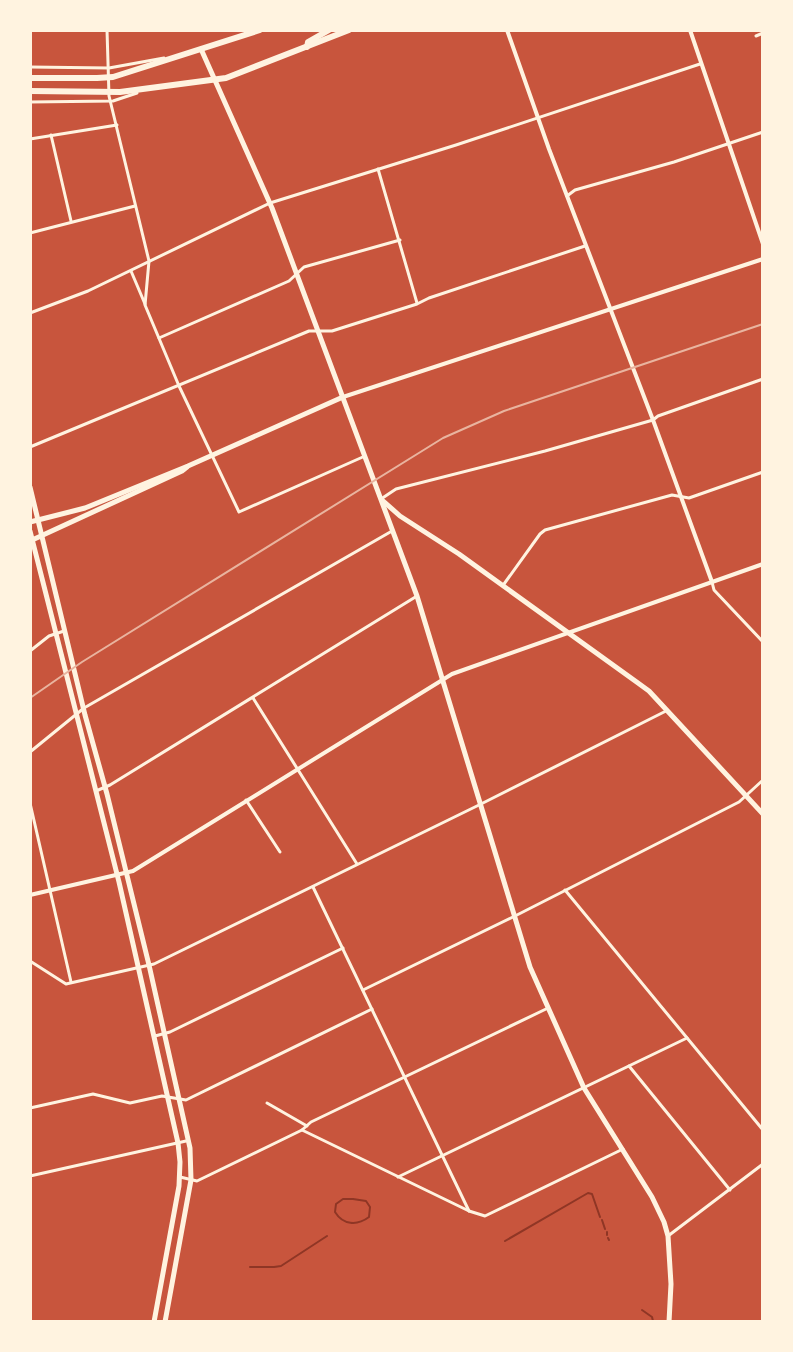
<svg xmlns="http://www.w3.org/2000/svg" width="793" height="1352" font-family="Karla,sans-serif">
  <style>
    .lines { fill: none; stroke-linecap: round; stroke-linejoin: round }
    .stream { stroke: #8f3625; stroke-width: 2 }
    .minor { stroke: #fff3e0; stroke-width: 3 }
    .tertiary { stroke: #fff3e0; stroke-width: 4 }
    .secondary { stroke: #fff3e0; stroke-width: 5 }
    .primary { stroke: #fff3e0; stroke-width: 6 }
    .rail { stroke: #e9b49f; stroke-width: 2 }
  </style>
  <rect width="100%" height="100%" fill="#c8553d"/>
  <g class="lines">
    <!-- stream -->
    <g class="stream">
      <path d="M 353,1199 L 366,1201 L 370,1207 L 369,1217 C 357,1226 343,1225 335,1212 L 336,1204 L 343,1199 Z"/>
      <path d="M 602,1220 L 605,1229"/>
      <path d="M 607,1232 L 607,1235"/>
      <path d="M 608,1238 L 609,1240"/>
      <path d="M 505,1241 L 588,1193 L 592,1194 L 600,1217"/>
      <path d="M 250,1267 L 274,1267 L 281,1266 L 327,1236"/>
      <path d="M 642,1310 L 652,1317 L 653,1321"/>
    </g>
    <!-- minor -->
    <g class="minor">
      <path d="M 107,30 L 109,96 L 149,261 L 145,305 L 179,386 L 239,512 L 365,456"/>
      <path d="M 756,36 L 763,33"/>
      <path d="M 30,67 L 109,68 L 164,58"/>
      <path d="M 30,102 L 113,101 L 137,93"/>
      <path d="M 51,135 L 71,221"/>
      <path d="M 30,139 L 117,125"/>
      <path d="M 378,169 L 417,303"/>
      <path d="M 567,196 L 575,190 L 674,162 L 763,132"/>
      <path d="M 30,233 L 135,206"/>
      <path d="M 131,271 L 145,304"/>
      <path d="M 30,313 L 88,291 L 270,203 L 456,145 L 700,64"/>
      <path d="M 159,338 L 289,281 L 304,267 L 400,240"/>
      <path d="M 30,447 L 309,331 L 332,331 L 417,304 L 429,298 L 585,246"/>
      <path d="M 381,499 L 396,489 L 545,451 L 653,420 L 658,416 L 763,379"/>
      <path d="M 712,582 L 714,590 L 763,642"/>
      <path d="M 504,584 L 540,534 L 545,530 L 672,495 L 689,498 L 763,472"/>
      <path d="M 30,651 L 49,636 L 64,631"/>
      <path d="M 253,698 L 357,864"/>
      <path d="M 30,752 L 84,708 L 392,531"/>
      <path d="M 96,791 L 110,785 L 417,596"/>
      <path d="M 246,800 L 280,852"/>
      <path d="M 30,803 L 71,982"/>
      <path d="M 313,887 L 469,1211"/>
      <path d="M 565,890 L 763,1130"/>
      <path d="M 30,961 L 66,984 L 154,964 L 481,804 L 666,711"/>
      <path d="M 363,990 L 515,916 L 739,802 L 763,780"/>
      <path d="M 155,1036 L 170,1032 L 343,948"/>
      <path d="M 629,1066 L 730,1190"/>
      <path d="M 267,1103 L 307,1126"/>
      <path d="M 30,1108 L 93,1094 L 130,1103 L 162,1096 L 186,1100 L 372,1009"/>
      <path d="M 302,1130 L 469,1211 L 485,1216 L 623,1149"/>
      <path d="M 30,1176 L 186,1141"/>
      <path d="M 180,1177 L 197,1181 L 302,1130 L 311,1122 L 546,1009"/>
      <path d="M 398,1177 L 687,1038"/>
      <path d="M 668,1236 L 763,1164"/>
    </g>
    <!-- tertiary -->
    <g class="tertiary">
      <path d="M 507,30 L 549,149 L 653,420 L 712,582"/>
      <path d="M 690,30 L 763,244"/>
      <path d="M 343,397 L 763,259"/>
      <path d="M 30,895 L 133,871 L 452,674 L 763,564"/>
    </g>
    <!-- secondary -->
    <g class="secondary">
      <path d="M 201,49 L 272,208 L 417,596 L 530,967 L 584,1088 L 652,1197 L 664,1222 L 668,1236 L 671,1284 L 669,1322"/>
      <path d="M 30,487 L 85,715 L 107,794 L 149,965 L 190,1148 L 191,1180 L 165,1322"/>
      <path d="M 382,500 L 400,516 L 459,554 L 638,683 L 649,691 L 763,814"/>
      <path d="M 30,522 L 85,508 L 188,466 L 343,397"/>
      <path d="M 30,531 L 119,882 L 178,1143 L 180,1162 L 179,1186 L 154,1322"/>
      <path d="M 30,541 L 182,471 L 187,467"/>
    </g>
    <!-- primary -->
    <g class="primary">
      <path d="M 307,47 L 308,42 L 329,30"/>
      <path d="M 30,78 L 97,78 L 113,77 L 260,30"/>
      <path d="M 30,91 L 120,92 L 226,78 L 349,30"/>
    </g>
    <!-- rail -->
    <path class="rail" d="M 30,698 L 82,662 L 443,438 L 504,411 L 763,324"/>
  </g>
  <!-- border -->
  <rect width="793" height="1352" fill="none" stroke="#fff3e0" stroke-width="64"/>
</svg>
